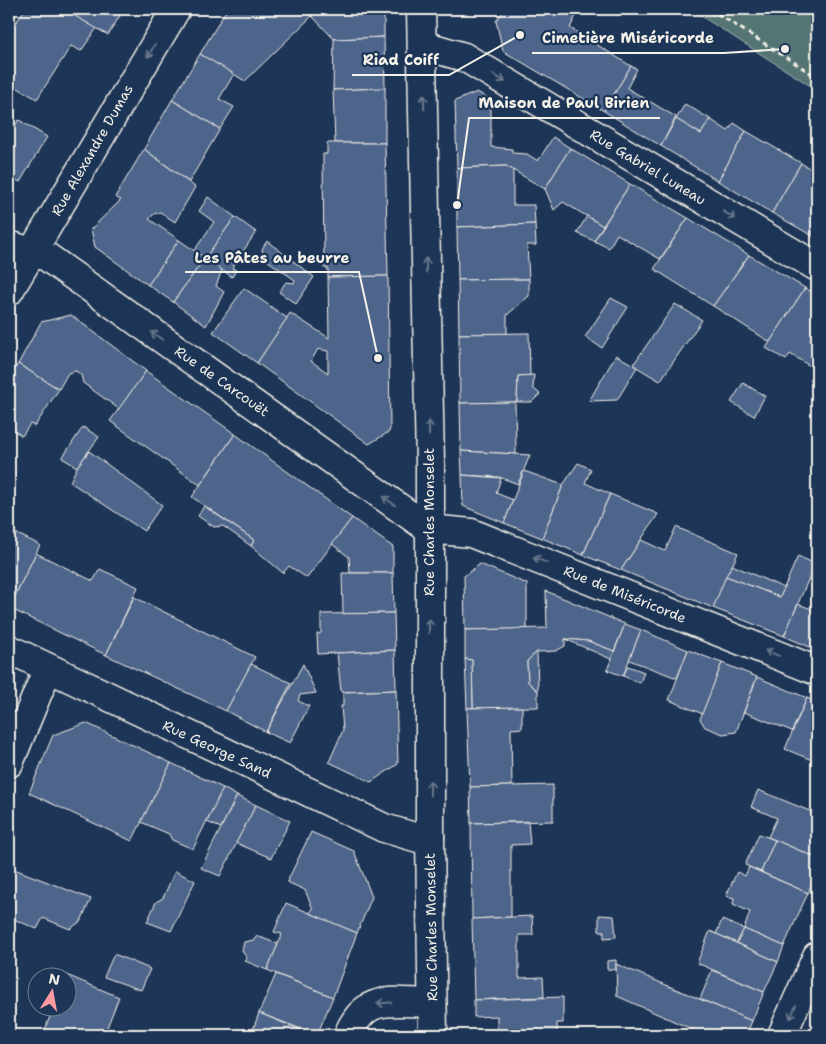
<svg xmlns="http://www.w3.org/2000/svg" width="826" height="1044" font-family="'Shantell Sans',sans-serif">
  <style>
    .green { fill: #557574; stroke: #a4b3ae }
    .building { fill: #4d658b; stroke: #f4f1e8; fill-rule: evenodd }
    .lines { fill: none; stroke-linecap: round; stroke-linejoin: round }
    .minor-casing { stroke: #f4f1e8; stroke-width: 31 }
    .secondary-casing { stroke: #f4f1e8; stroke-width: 31 }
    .path { stroke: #f4f1e8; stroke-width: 3; stroke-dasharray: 5 4; stroke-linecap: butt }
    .minor { stroke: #1d3557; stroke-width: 28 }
    .secondary { stroke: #1d3557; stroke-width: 28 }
    .oneway { stroke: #68778a }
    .labels { text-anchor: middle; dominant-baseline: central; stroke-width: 4.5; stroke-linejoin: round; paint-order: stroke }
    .street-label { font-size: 14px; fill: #f4f1e8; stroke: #1d3557 }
    .leader { fill: none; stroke: #f4f1e8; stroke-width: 2 }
    .callout-dot { fill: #f4f1e8; stroke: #1d3557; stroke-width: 2 }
    .callout-label { font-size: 15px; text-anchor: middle; font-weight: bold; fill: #f4f1e8; stroke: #1d3557; stroke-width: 4.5; stroke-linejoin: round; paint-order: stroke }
  </style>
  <rect width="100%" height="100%" fill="#1d3557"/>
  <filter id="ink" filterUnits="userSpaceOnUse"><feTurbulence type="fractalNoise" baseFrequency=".02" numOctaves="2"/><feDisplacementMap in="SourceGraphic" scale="10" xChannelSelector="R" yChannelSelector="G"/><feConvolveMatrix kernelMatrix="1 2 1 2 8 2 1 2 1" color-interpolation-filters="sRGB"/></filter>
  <g filter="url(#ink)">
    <!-- green -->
    <path class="green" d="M 690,9 L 817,9 L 817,90 Z"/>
    <!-- building -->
    <g class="building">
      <path d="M 25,9 L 63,9 L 97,28 L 81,51 L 71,46 L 37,99 L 9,83 L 9,33 Z"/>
      <path d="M 63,9 L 124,9 L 108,35 Z"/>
      <path d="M 227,9 L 308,9 L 312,16 L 245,81 L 200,54 Z"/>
      <path d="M 320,9 L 384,9 L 384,37 L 334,39 L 312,16 Z"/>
      <path d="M 505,9 L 579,9 L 570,28 L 631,66 L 604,111 L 503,51 L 496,21 Z"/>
      <path d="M 384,37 L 385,88 L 333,90 L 334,39 Z"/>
      <path d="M 200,54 L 234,74 L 219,99 L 234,107 L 220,129 L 172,100 Z"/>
      <path d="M 631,66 L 637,69 L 627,88 L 676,117 L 661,146 L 604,111 Z"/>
      <path d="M 385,88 L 385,143 L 335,143 L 333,90 Z"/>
      <path d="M 477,92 L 491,100 L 491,147 L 512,149 L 512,153 L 527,154 L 538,161 L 553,137 L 570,148 L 545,189 L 506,166 L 457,168 L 455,101 Z"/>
      <path d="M 172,100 L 220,129 L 189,182 L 144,149 Z"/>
      <path d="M 685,104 L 710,119 L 701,134 L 676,119 Z"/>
      <path d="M 676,119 L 701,134 L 710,119 L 728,131 L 734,123 L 746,131 L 718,181 L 661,146 Z"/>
      <path d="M 19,120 L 47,137 L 20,182 L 16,180 L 9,188 L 9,133 Z"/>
      <path d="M 746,131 L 801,163 L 772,213 L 718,181 Z"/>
      <path d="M 327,143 L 385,143 L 388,276 L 328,277 L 328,268 L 324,268 L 323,154 L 327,154 Z"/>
      <path d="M 570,148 L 630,184 L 603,226 L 563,202 L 554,210 L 545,189 Z"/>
      <path d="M 144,149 L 195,187 L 175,222 L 160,212 L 154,214 L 149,219 L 179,240 L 148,285 L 95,247 L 91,229 L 121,200 L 115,197 Z"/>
      <path d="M 801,163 L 817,173 L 817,225 L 811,235 L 772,213 Z"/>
      <path d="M 506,166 L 513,170 L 513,205 L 534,205 L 535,224 L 457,227 L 457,168 Z"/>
      <path d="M 630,184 L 688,218 L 660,259 L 617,234 L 609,248 L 594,241 Z"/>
      <path d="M 208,197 L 235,217 L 205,258 L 194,251 L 214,222 L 199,211 Z"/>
      <path d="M 587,216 L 603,226 L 594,241 L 577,233 Z"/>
      <path d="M 235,217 L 256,232 L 232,268 L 236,270 L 232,277 L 205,258 Z"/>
      <path d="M 688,218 L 749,255 L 713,306 L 654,269 Z"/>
      <path d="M 535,224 L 536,245 L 527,245 L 529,279 L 458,280 L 457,227 Z"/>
      <path d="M 817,225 L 817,239 L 811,235 Z"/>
      <path d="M 179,240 L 205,258 L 173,302 L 148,285 Z"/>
      <path d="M 267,241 L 314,277 L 296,304 L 279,292 L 286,282 L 294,283 L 295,280 L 264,258 L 262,249 Z"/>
      <path d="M 749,255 L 805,288 L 770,342 L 713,306 Z"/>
      <path d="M 205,258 L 222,270 L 216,286 L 224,292 L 206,326 L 173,302 Z"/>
      <path d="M 388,276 L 390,428 L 389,432 L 369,444 L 257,363 L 290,313 L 329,338 L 328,277 ZM 318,349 L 328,351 L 328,373 L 311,361 Z"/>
      <path d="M 529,279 L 529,296 L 507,315 L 507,334 L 459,334 L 458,280 Z"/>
      <path d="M 244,288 L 287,318 L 257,363 L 213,332 Z"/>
      <path d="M 805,288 L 817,295 L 817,370 L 790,354 L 786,360 L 766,348 Z"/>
      <path d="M 611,298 L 628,307 L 602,348 L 585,337 Z"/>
      <path d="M 675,304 L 702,320 L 660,381 L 633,365 Z"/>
      <path d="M 71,315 L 146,371 L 119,409 L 83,383 L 81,375 L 76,371 L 68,373 L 59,389 L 18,364 L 41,322 Z"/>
      <path d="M 529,333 L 530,376 L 518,376 L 517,402 L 460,403 L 459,334 Z"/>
      <path d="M 616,355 L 637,367 L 617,400 L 589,401 Z"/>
      <path d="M 18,364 L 59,389 L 35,426 L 30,424 L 22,436 L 9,427 L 9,378 Z"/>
      <path d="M 146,371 L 235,434 L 200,485 L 110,421 Z"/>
      <path d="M 534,375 L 533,388 L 540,394 L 532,402 L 517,402 L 518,376 Z"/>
      <path d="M 743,383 L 765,396 L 754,416 L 731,402 Z"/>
      <path d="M 515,402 L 516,454 L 461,451 L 460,403 Z"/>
      <path d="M 83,427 L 99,437 L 77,467 L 62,458 Z"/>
      <path d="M 235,434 L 352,518 L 307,578 L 289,566 L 283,573 L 251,546 L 254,540 L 192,497 Z"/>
      <path d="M 89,451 L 162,505 L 144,531 L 70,482 L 77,467 Z"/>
      <path d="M 461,451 L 516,454 L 530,455 L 518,484 L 499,477 L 462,475 Z"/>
      <path d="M 578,463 L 591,469 L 585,483 L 610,494 L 583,555 L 542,538 L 563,485 Z"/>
      <path d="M 524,471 L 563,485 L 542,538 L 504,523 Z"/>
      <path d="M 462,475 L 501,478 L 496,493 L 513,500 L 504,523 L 463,506 Z"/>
      <path d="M 610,494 L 658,514 L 621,570 L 583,555 Z"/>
      <path d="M 204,506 L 254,540 L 251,546 L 223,526 L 214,527 L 198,516 Z"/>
      <path d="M 352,518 L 393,547 L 393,573 L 350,573 L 349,557 L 332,544 Z"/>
      <path d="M 676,527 L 738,553 L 713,608 L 621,570 L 641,540 L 665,551 Z"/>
      <path d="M 9,530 L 40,545 L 9,608 Z"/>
      <path d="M 36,553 L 93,581 L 100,569 L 138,587 L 106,655 L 9,608 Z"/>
      <path d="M 798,556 L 815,564 L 784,636 L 713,608 L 726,576 L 780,597 Z"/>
      <path d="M 480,564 L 527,584 L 527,629 L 465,630 L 464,576 Z"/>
      <path d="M 732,565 L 784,588 L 780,597 L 726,576 Z"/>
      <path d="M 342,573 L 393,573 L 394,613 L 343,614 Z"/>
      <path d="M 546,591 L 625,624 L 614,651 L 588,641 L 565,639 L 565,646 L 556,651 L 537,652 L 527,661 L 528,682 L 538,691 L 538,707 L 473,708 L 472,660 L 465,659 L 465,630 L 547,628 Z"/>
      <path d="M 134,597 L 255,657 L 226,711 L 106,655 Z"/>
      <path d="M 798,604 L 817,611 L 817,650 L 784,636 Z"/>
      <path d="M 394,613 L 395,650 L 318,654 L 317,634 L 321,633 L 321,614 Z"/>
      <path d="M 625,624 L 641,630 L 623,676 L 607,670 Z"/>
      <path d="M 641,630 L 688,650 L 677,678 L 629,660 Z"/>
      <path d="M 565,639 L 588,641 L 614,651 L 611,659 Z"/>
      <path d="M 395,650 L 396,690 L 341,692 L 337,653 Z"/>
      <path d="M 688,650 L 722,663 L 703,714 L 669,700 Z"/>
      <path d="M 537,652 L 538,691 L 528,682 L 527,661 Z"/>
      <path d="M 465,659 L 472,660 L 473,708 L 467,708 Z"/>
      <path d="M 722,663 L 757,677 L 736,732 L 723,734 L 705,727 L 700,719 Z"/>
      <path d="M 251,664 L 291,683 L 266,732 L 226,711 Z"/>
      <path d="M 303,664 L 316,693 L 300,695 L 298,701 L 309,706 L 290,743 L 266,732 Z"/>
      <path d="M 628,666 L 644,672 L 640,683 L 623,676 Z"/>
      <path d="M 757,677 L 807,698 L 792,731 L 744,712 Z"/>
      <path d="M 396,690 L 398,764 L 371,782 L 329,762 L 343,730 L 341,706 L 343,706 L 343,692 Z"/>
      <path d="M 807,698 L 817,702 L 817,762 L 785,749 Z"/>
      <path d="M 522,707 L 522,728 L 511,729 L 512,786 L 470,787 L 467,708 Z"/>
      <path d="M 86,723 L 171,763 L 132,841 L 29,793 L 53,735 Z"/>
      <path d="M 171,763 L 223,788 L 193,849 L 172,840 L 169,834 L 141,822 Z"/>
      <path d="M 553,785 L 553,821 L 471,823 L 470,787 Z"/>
      <path d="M 223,788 L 237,796 L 221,828 L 207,822 Z"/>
      <path d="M 758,790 L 817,814 L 817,858 L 768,837 L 777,818 L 751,807 Z"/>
      <path d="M 237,796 L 256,805 L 220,876 L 201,868 Z"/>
      <path d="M 256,805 L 290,821 L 271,858 L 236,843 Z"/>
      <path d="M 528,822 L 530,844 L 511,845 L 511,917 L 472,919 L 471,823 Z"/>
      <path d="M 311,832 L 354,851 L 372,897 L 357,933 L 309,913 L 313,909 L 305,890 L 287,882 Z"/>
      <path d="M 759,834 L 775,840 L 761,872 L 745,865 Z"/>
      <path d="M 775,840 L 817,858 L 817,871 L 808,893 L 761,872 Z"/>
      <path d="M 9,867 L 91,899 L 81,921 L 70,929 L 43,918 L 37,929 L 9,917 Z"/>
      <path d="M 749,867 L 808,893 L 784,946 L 744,929 L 750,912 L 733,904 L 734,898 L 726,896 L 737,872 L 745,876 Z"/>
      <path d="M 175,871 L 195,881 L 171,931 L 147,922 L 156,902 L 163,898 Z"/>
      <path d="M 286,903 L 357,933 L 333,997 L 267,970 L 282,934 L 274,932 Z"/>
      <path d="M 599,915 L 614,916 L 616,937 L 604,938 L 604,931 L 599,931 Z"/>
      <path d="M 532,916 L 533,935 L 519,935 L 519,978 L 543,977 L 544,997 L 474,1000 L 472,919 Z"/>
      <path d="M 722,920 L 744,929 L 737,943 L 716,934 Z"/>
      <path d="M 744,929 L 784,946 L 778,962 L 737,943 Z"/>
      <path d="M 710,931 L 778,962 L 764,992 L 697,963 Z"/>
      <path d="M 257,936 L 278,944 L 267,970 L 245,961 L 247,958 L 242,951 L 244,942 L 254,940 Z"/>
      <path d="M 114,954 L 150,969 L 141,990 L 104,977 Z"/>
      <path d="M 616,960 L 616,970 L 607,969 L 607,961 Z"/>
      <path d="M 616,964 L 752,1021 L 746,1035 L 705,1035 L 617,996 Z"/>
      <path d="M 712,970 L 764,992 L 752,1021 L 700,999 Z"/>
      <path d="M 57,971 L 119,997 L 104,1035 L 43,1035 L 54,1006 L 68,1006 L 68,976 L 55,976 Z"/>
      <path d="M 276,974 L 333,997 L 317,1035 L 259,1013 Z"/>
      <path d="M 563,997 L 563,1023 L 557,1023 L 557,1035 L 497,1035 L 497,1016 L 474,1017 L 474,1000 Z"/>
      <path d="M 259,1013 L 313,1035 L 251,1035 Z"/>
    </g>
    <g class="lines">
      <defs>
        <g id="minor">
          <path d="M 423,45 L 464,57 L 817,267"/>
          <path d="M 9,245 L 47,257 L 429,529 L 471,533 L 817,671"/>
          <path d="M 9,649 L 384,828 L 418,838 L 430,837"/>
          <path d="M 9,763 L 48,668"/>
          <path d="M 348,1035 C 366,992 393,1003 432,1003"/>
          <path d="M 782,1035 L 817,956"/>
        </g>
        <g id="secondary">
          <path d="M 421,9 L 430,464 L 430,837 L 433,1035"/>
          <path d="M 9,291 L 176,9"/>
        </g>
      </defs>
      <!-- minor casing -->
      <use href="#minor" class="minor-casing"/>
      <!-- secondary casing -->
      <use href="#secondary" class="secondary-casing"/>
      <!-- path -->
      <path class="path" d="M 710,9 L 817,77"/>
      <!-- minor -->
      <use href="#minor" class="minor"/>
      <!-- secondary -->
      <use href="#secondary" class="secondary"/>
    </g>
    <!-- one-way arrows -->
    <defs><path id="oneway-shaft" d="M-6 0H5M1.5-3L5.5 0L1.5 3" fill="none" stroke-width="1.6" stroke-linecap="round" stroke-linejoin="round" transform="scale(1.25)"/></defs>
    <g class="oneway">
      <use href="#oneway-shaft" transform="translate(151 51) rotate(120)"/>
      <use href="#oneway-shaft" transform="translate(499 78) rotate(31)"/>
      <use href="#oneway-shaft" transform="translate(424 102) rotate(-91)"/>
      <use href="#oneway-shaft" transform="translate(729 215) rotate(31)"/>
      <use href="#oneway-shaft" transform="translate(426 265) rotate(-91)"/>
      <use href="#oneway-shaft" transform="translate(157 336) rotate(-145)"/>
      <use href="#oneway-shaft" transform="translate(429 428) rotate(-91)"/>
      <use href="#oneway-shaft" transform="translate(389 501) rotate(-145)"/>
      <use href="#oneway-shaft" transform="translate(540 560) rotate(-158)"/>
      <use href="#oneway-shaft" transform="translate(429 626) rotate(-90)"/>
      <use href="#oneway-shaft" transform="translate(772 653) rotate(-158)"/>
      <use href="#oneway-shaft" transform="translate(430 788) rotate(-90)"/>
      <use href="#oneway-shaft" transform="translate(384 1003) rotate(176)"/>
      <use href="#oneway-shaft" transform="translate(793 1012) rotate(114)"/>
    </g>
  </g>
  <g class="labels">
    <!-- street labels -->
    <g class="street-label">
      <text transform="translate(92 150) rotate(-60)">Rue Alexandre Dumas</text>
      <text transform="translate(648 167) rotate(31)">Rue Gabriel Luneau</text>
      <text transform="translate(222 381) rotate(35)">Rue de Carcouët</text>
      <text transform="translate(429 522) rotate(-90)">Rue Charles Monselet</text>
      <text transform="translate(625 594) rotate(22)">Rue de Miséricorde</text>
      <text transform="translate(217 749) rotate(25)">Rue George Sand</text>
      <text transform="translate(431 927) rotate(-91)">Rue Charles Monselet</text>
    </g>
  </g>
  <!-- callouts -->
  <path class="leader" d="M785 49L724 53H532M520 35L449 75H352M457 205L469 118H660M378 358L359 272H185"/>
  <g class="callout-dot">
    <circle cx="785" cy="49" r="5"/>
    <circle cx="520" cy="35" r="5"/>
    <circle cx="457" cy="205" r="5"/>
    <circle cx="378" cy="358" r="5"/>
  </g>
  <g class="callout-label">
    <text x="628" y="43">Cimetière Miséricorde</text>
    <text x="401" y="65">Riad Coiff</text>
    <text x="564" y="108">Maison de Paul Birien</text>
    <text x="272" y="263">Les Pâtes au beurre</text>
  </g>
  <!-- margin -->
  <rect width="826" height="1044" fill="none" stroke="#1d3557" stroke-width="30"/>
  <rect x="15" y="15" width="796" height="1014" fill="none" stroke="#f4f1e8" stroke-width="2" filter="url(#ink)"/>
  <!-- north arrow -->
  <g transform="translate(52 992) rotate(11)"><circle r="24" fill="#1d3557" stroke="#738091"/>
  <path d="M0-4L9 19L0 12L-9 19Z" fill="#ff9aa2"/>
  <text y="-8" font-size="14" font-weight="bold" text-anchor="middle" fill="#f4f1e8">N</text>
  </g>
</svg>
